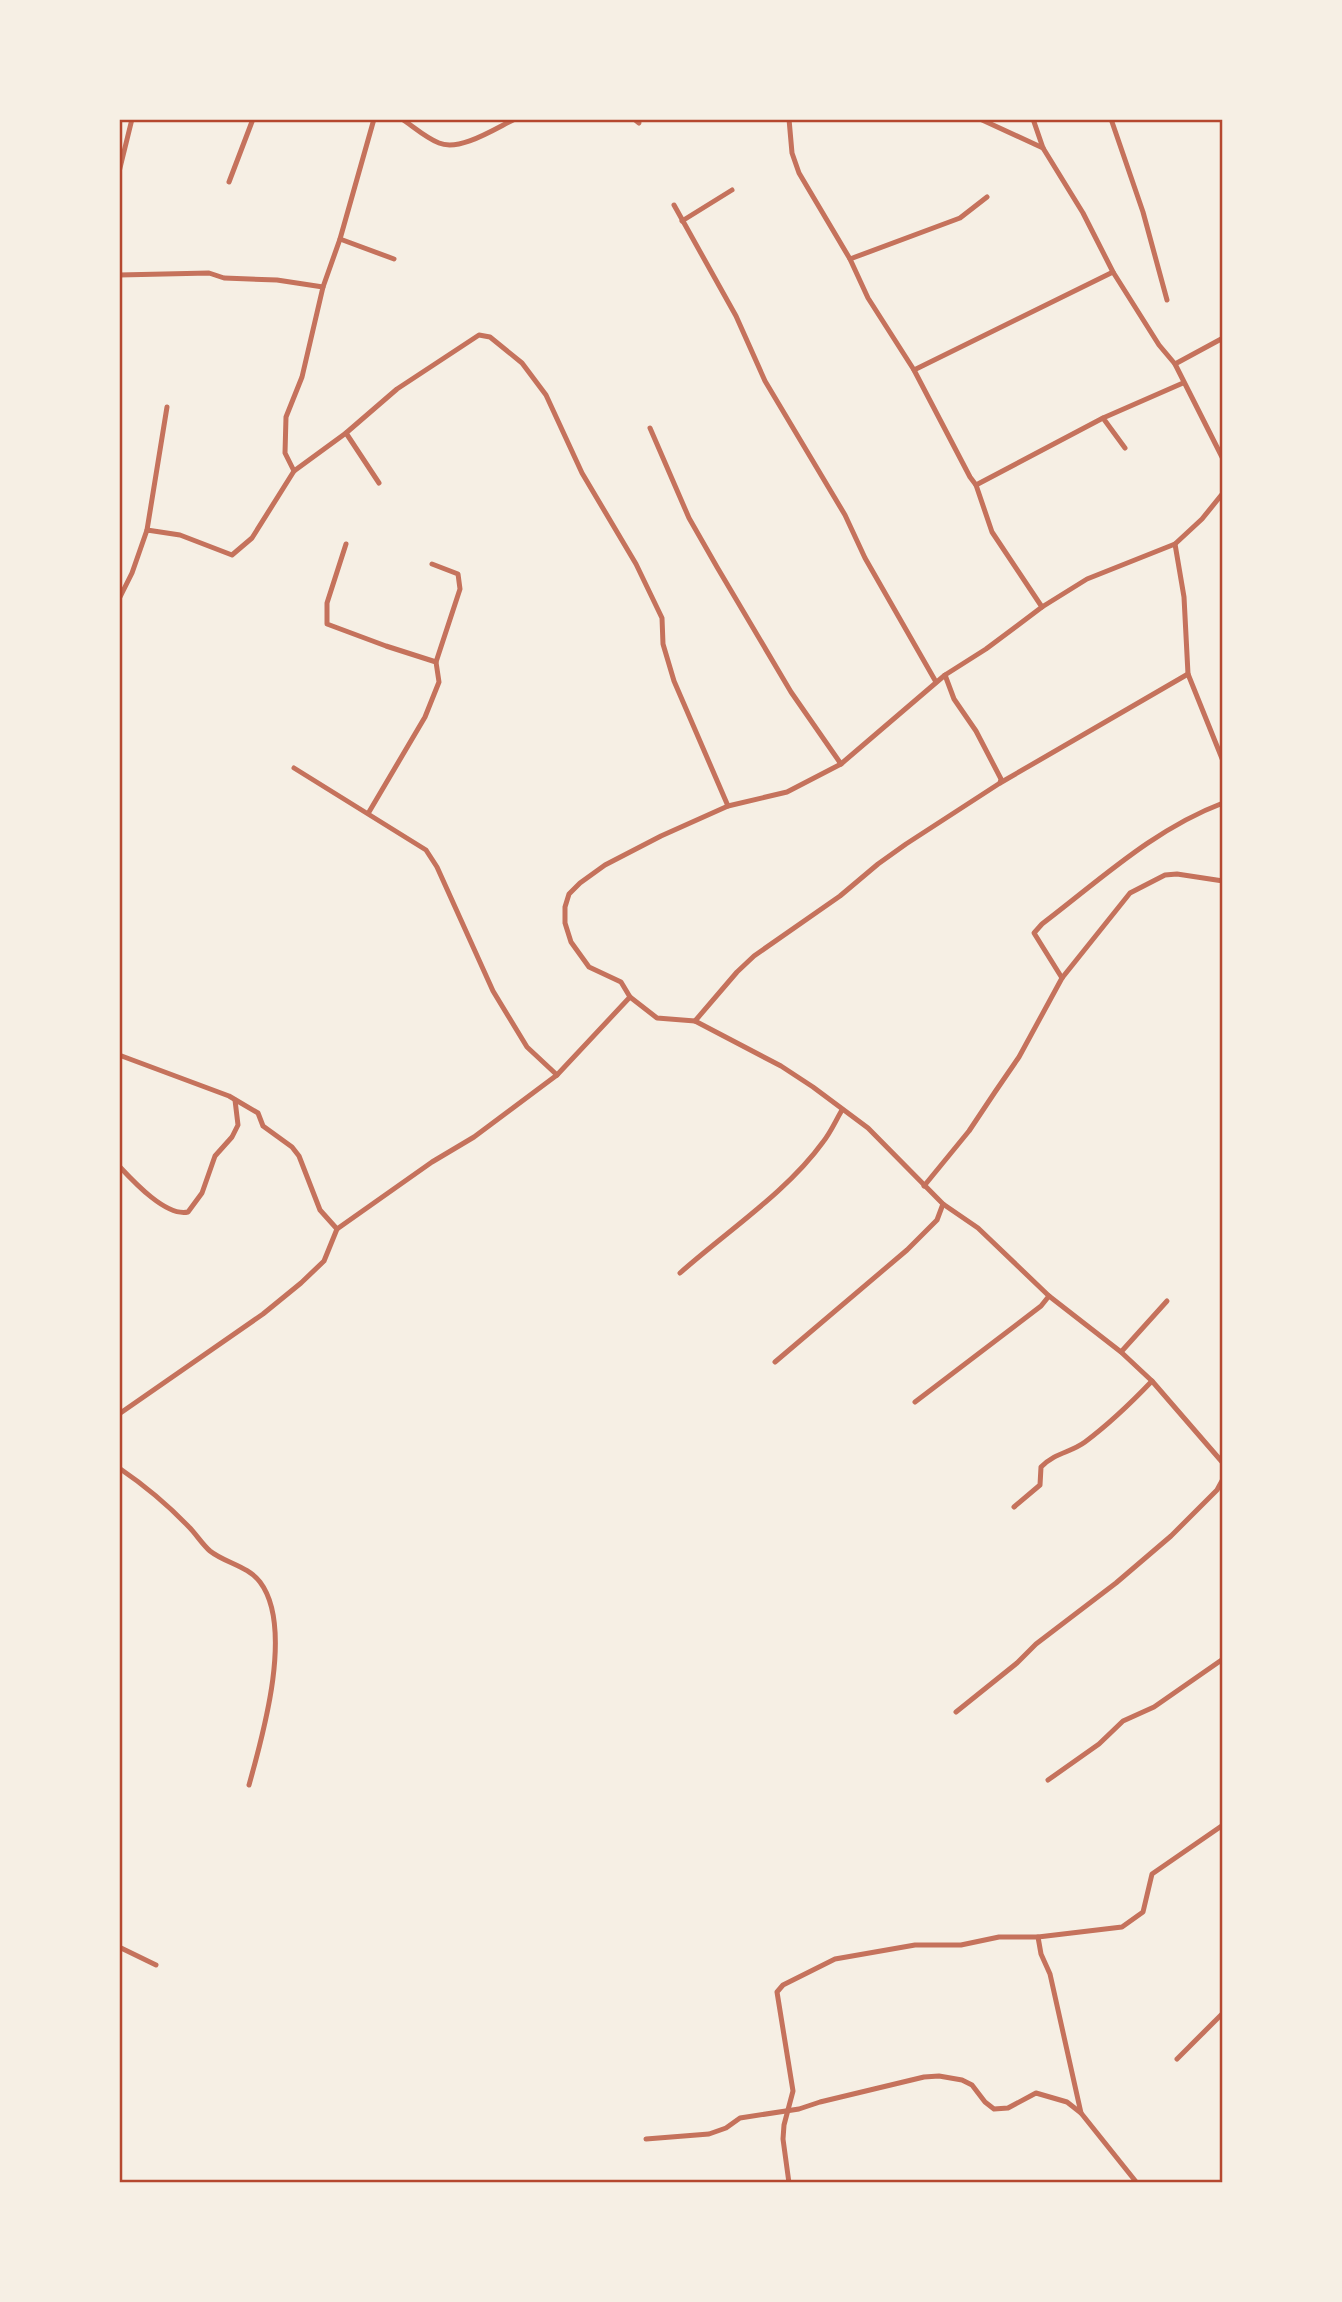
<svg xmlns="http://www.w3.org/2000/svg" width="1342" height="2302" font-family="Barlow,sans-serif">
  <style>
    .lines { fill: none; stroke-linecap: round; stroke-linejoin: round }
    .minor { stroke: #c5725c; stroke-width: 5 }
    .neatline { fill: none; stroke: #b5482f; stroke-width: 2.5 }
  </style>
  <rect width="100%" height="100%" fill="#f6efe4"/>
  <g class="lines">
    <!-- minor -->
    <g class="minor">
      <path d="M 402,119 C 414,127 426,138 439,143 C 460,152 496,128 515,119"/>
      <path d="M 634,119 L 639,123"/>
      <path d="M 789,119 L 792,153 L 799,173 L 850,259 L 868,298 L 914,370 L 970,477 L 976,485 L 992,532 L 1042,607"/>
      <path d="M 980,119 L 1043,148"/>
      <path d="M 1033,119 L 1043,148 L 1083,213 L 1113,272 L 1159,345 L 1175,364 L 1223,459"/>
      <path d="M 1111,119 L 1143,212 L 1167,300"/>
      <path d="M 119,172 L 132,119"/>
      <path d="M 229,182 L 253,119"/>
      <path d="M 674,205 L 736,316 L 765,381 L 845,515 L 865,558 L 936,682"/>
      <path d="M 682,221 L 732,190"/>
      <path d="M 340,239 L 394,259"/>
      <path d="M 850,259 L 960,218 L 987,197"/>
      <path d="M 119,275 L 209,273 L 224,278 L 277,280 L 323,287"/>
      <path d="M 1175,364 L 1223,338"/>
      <path d="M 914,370 L 1113,272"/>
      <path d="M 650,428 L 689,518 L 717,567 L 791,692 L 841,764"/>
      <path d="M 346,433 L 379,483"/>
      <path d="M 1125,448 L 1103,418 L 1183,383"/>
      <path d="M 294,471 L 285,453 L 286,417 L 302,377 L 323,287 L 340,239 L 374,119"/>
      <path d="M 976,485 L 1103,418"/>
      <path d="M 147,530 L 167,407"/>
      <path d="M 346,544 L 327,603 L 327,624 L 386,646 L 436,662 L 439,682 L 425,717 L 369,812"/>
      <path d="M 1175,544 L 1184,597 L 1188,674 L 1223,761"/>
      <path d="M 432,564 L 458,574 L 460,589 L 436,662"/>
      <path d="M 119,599 L 132,573 L 147,530 L 180,535 L 232,555 L 252,538 L 294,471 L 346,433 L 397,389 L 479,335 L 490,337 L 522,363 L 546,395 L 582,473 L 636,564 L 662,618 L 663,644 L 674,681 L 728,806"/>
      <path d="M 945,675 L 954,699 L 976,731 L 1001,779 L 1000,783"/>
      <path d="M 294,768 L 426,850 L 437,867 L 493,991 L 527,1047 L 557,1075"/>
      <path d="M 1062,978 L 1034,933 L 1042,924 C 1100,880 1154,829 1223,803"/>
      <path d="M 630,997 L 657,1018 L 695,1021 L 781,1066 L 813,1087 L 868,1128 L 943,1204 L 978,1228 L 1049,1296 L 1121,1352 L 1152,1381 L 1223,1463"/>
      <path d="M 695,1021 L 737,972 L 754,956 L 840,896 L 878,864 L 906,844 L 1000,783 L 1188,674"/>
      <path d="M 119,1055 L 229,1096 L 258,1113 L 263,1126 L 292,1147 L 299,1156 L 320,1210 L 337,1229 L 432,1162 L 474,1137 L 557,1075 L 630,997 L 621,982 L 589,967 L 571,942 L 565,923 L 565,907 L 569,894 L 580,883 L 605,865 L 661,836 L 728,806 L 787,792 L 841,764 L 945,675 L 986,649 L 1042,607 L 1087,579 L 1175,544 L 1202,519 L 1223,493"/>
      <path d="M 119,1166 C 133,1181 166,1217 188,1212 L 202,1193 L 215,1156 L 232,1137 L 238,1125 L 235,1100"/>
      <path d="M 924,1186 L 969,1131 L 995,1092 L 1019,1057 L 1062,978 L 1130,893 L 1165,875 L 1177,874 L 1223,881"/>
      <path d="M 680,1273 C 726,1232 787,1192 823,1142 C 831,1132 836,1120 842,1110"/>
      <path d="M 1121,1352 L 1167,1301"/>
      <path d="M 775,1362 L 907,1250 L 937,1220 L 943,1204"/>
      <path d="M 915,1402 L 1041,1306 L 1049,1296"/>
      <path d="M 119,1414 L 263,1314 L 301,1283 L 324,1261 L 337,1229"/>
      <path d="M 119,1468 C 144,1485 168,1505 189,1527 C 196,1534 202,1544 210,1551 C 225,1563 248,1566 260,1582 C 294,1627 263,1735 249,1785"/>
      <path d="M 1014,1507 L 1040,1485 L 1041,1467 C 1056,1452 1070,1453 1085,1442 C 1109,1424 1131,1403 1152,1381"/>
      <path d="M 956,1712 L 1017,1663 L 1036,1644 L 1116,1583 L 1171,1536 L 1217,1490 L 1223,1479"/>
      <path d="M 1048,1780 L 1099,1744 L 1123,1721 L 1154,1707 L 1223,1659"/>
      <path d="M 1038,1937 L 1122,1927 L 1143,1912 L 1152,1874 L 1223,1825"/>
      <path d="M 119,1947 L 156,1965"/>
      <path d="M 1177,2059 L 1223,2013"/>
      <path d="M 646,2139 L 709,2134 L 726,2128 L 740,2118 L 799,2109 L 820,2102 L 924,2077 L 939,2076 L 962,2080 L 972,2085 L 985,2102 L 994,2109 L 1008,2108 L 1036,2093 L 1067,2102 L 1081,2113 L 1137,2183"/>
      <path d="M 789,2183 L 783,2139 L 784,2125 L 793,2091 L 777,1992 L 783,1985 L 835,1959 L 915,1945 L 961,1945 L 999,1937 L 1038,1937 L 1041,1954 L 1050,1974 L 1081,2113"/>
    </g>
  </g>
  <!-- border -->
  <rect width="1342" height="2302" fill="none" stroke="#f6efe4" stroke-width="242"/>
  <rect x="121" y="121" width="1100" height="2060" class="neatline"/>
</svg>
